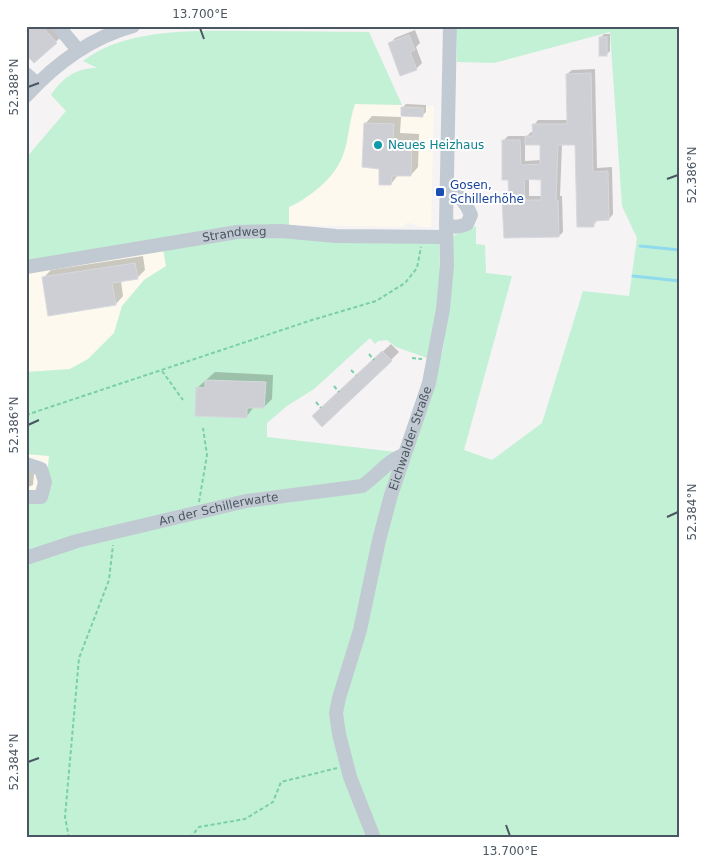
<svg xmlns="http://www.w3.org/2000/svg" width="706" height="864" font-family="'DejaVu Sans',sans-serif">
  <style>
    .commercial { fill: #fdf9ef }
    .green { fill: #c3f1d5 }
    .shadow { fill: #0003; fill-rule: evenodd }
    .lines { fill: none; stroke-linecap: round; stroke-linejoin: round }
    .stream { stroke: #90daee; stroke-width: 3 }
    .building { fill: #cdcfd5; stroke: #d7d9de; fill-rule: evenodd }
    .path { stroke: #7ad0a6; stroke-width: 2; stroke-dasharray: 4 2.5; stroke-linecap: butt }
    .minor { stroke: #c1cad2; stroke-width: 14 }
    .ticks { fill: none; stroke: #4a5661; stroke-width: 2 }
    .culture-dot { fill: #0f9aa8; stroke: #fff; stroke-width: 2 }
    .transit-dot { fill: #1a4fb4; stroke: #fff; stroke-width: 2 }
    .labels { text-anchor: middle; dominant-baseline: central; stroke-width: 4; stroke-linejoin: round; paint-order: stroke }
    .culture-label { font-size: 12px; fill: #0d838f; stroke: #fff; text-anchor: start }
    .transit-label { font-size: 12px; fill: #164399; stroke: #fff; text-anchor: start }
    .street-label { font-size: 12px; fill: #4a5661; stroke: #fff }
    .neatline { fill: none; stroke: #4a5661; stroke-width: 2 }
    .ticks-label { font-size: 12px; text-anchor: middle; fill: #4a5661 }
  </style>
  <rect width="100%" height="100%" fill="#f5f3f3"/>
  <!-- commercial -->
  <g class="commercial">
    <path d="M 355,104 L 434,106 L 431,227 L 420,227 L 410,223 L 406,223 L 403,227 L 289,225 L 289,207 L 299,203 L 324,183 L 339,164 Z"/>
    <path d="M 163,249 L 166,266 L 144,280 L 122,306 L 114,333 L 88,359 L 70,369 L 26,372 L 26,272 Z"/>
    <path d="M 26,454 L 49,456 L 45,498 L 26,499 Z"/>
  </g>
  <!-- green -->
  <path class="green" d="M 457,26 L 680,26 L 680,838 L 26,838 L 26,499 L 45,498 L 49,456 L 26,454 L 26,372 L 70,369 L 88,359 L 114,333 L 122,306 L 144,280 L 166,266 L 163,249 L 26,272 L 26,158 L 66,111 L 51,95 C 62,78 76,68 97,68 L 83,61 C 128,26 203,31 258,31 C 295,31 332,32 369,32 L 402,105 L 355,104 C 348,123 349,147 339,164 C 329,182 307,199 289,207 L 289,225 L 439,242 L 441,294 L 430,359 L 396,347 L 387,340 L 378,341 L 375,344 L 370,338 L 314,389 L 287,406 L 267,423 L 267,437 L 396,452 L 408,464 L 443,350 L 447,319 L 452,236 L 476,226 L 476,244 L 485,245 L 486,273 L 512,276 L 464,450 L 492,460 L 542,423 L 583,291 L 629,296 L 637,238 L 622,206 L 610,32 L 494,63 L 457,62 Z"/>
  <!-- shadow -->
  <g class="shadow">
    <path d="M 26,26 L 56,26 L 63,35 L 34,62 Z"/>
    <path d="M 415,30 L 420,43 L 416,47 L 422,63 L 416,69 L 390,44 L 395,38 Z"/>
    <path d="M 604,34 L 610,34 L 610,51 L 607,54 L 600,38 Z"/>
    <path d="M 595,69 L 597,168 L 612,167 L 613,214 L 609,219 L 598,219 L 593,226 L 576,143 L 562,144 L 560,196 L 562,196 L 563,232 L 559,236 L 504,201 L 510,197 L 509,178 L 504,140 L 508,136 L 525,136 L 525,138 L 531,132 L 534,132 L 534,125 L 538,120 L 568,120 L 567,74 L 572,70 ZM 525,144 L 542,144 L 542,160 L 525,161 ZM 529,178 L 542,178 L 542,196 L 529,196 Z"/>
    <path d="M 406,104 L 426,105 L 426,112 L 422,116 L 402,108 Z"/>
    <path d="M 372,116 L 401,117 L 400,133 L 419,134 L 418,167 L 411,175 L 398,175 L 391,184 L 381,168 L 365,124 Z"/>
    <path d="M 143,256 L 145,270 L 137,278 L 121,281 L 123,296 L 116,304 L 44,277 L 51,270 Z"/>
    <path d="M 391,344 L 399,352 L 391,360 L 322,408 Z"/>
    <path d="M 215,372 L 273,375 L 272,399 L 264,407 L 254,407 L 246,417 L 197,388 Z"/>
    <path d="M 26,471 L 34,474 L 33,485 L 26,488 Z"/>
  </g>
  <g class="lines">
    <!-- stream -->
    <g class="stream">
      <path d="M 640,246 L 680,250"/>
      <path d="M 633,276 L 680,281"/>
    </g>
  </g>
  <!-- building -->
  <g class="building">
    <path d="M 26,26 L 42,26 L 57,43 L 34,63 L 26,55 Z"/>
    <path d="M 409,35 L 415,50 L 410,52 L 417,70 L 400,76 L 388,43 Z"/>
    <rect x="599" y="37" width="8" height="19"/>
    <path d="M 591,73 L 593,172 L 608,171 L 609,220 L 594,221 L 594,227 L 577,227 L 575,145 L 558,145 L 556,200 L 558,200 L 559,237 L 504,238 L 502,201 L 509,201 L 508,180 L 502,180 L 502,140 L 520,140 L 521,165 L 540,164 L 540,145 L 525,145 L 525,136 L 533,136 L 532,124 L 567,124 L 566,74 ZM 524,179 L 541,180 L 541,200 L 525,200 Z"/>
    <path d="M 401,107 L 423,108 L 423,117 L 401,116 Z"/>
    <path d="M 364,123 L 394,124 L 393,140 L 412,141 L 411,176 L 392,176 L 391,185 L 379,185 L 379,169 L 362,167 Z"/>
    <path d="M 135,263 L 138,279 L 112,283 L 116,305 L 48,316 L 42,277 Z"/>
    <path d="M 382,351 L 392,361 L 322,427 L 312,416 Z"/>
    <path d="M 205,380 L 266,382 L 264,408 L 247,408 L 247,418 L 195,416 L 196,387 L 205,388 Z"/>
  </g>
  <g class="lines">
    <!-- path -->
    <g class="path">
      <path d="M 369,354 L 374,360"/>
      <path d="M 412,358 L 422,359"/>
      <path d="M 351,370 L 356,375"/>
      <path d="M 162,371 L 183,400"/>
      <path d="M 334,386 L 339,392"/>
      <path d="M 316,402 L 321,408"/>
      <path d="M 26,415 L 312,320 L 376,301 L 405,283 L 417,268 L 421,247"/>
      <path d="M 199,502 L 207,455 L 203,428"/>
      <path d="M 69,838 L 65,817 L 79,658 L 109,580 L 113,545"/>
      <path d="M 190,838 L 199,827 L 245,819 L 273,802 L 281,782 L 337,768"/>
    </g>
    <!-- minor -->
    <g class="minor">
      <path d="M 58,26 L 78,50"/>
      <path d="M 26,74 L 37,84"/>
      <path d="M 26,96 C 56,63 90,38 133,26"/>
      <path d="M 446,224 C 454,228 459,227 467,224 L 471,215 C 466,202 458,193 447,186"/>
      <path id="s1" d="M 26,267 L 237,232 L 281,231 L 336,236 L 446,237"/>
      <path d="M 26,464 L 41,469 L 45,482 L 41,497 L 26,497"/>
      <path id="s2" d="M 26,558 L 77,541 L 246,501 L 362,486 C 376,477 389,459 404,455"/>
      <path id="s3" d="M 374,838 L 350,777 L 339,734 L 336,713 L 339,698 L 360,630 L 379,540 L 391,495 L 429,383 L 443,309 L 447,265 L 446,224 L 450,26"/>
    </g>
  </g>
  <!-- ticks -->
  <path class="ticks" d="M 200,28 L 204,39M 28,87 L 39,83M 667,179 L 678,175M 28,425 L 39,420M 667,517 L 678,512M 28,762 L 39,758M 506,825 L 510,836"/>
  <!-- markers -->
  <circle class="culture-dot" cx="378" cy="145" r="5"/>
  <rect class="transit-dot" x="435" y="187" width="10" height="10" rx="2.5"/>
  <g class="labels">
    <!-- culture labels -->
    <g class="culture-label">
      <text x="388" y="145">Neues Heizhaus</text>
    </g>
    <!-- transit labels -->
    <g class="transit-label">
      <text x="450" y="185">Gosen,<tspan x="450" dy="14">Schillerhöhe</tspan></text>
    </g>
    <!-- street labels -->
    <g class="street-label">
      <text stroke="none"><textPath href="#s1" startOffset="211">Strandweg</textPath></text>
      <text stroke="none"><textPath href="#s3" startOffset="416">Eichwalder Straße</textPath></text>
      <text stroke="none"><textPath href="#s2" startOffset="199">An der Schillerwarte</textPath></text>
    </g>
  </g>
  <!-- border -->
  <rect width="706" height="864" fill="none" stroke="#ffffff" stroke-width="55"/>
  <rect x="28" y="28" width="650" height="808" class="neatline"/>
  <g class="ticks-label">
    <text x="200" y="18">13.700°E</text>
    <text transform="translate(14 87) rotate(-90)" y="4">52.388°N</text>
    <text transform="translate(692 175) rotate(-90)" y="4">52.386°N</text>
    <text transform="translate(14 425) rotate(-90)" y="4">52.386°N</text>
    <text transform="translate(692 512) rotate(-90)" y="4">52.384°N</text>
    <text transform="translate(14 762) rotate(-90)" y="4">52.384°N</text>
    <text x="510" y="855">13.700°E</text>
  </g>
</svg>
